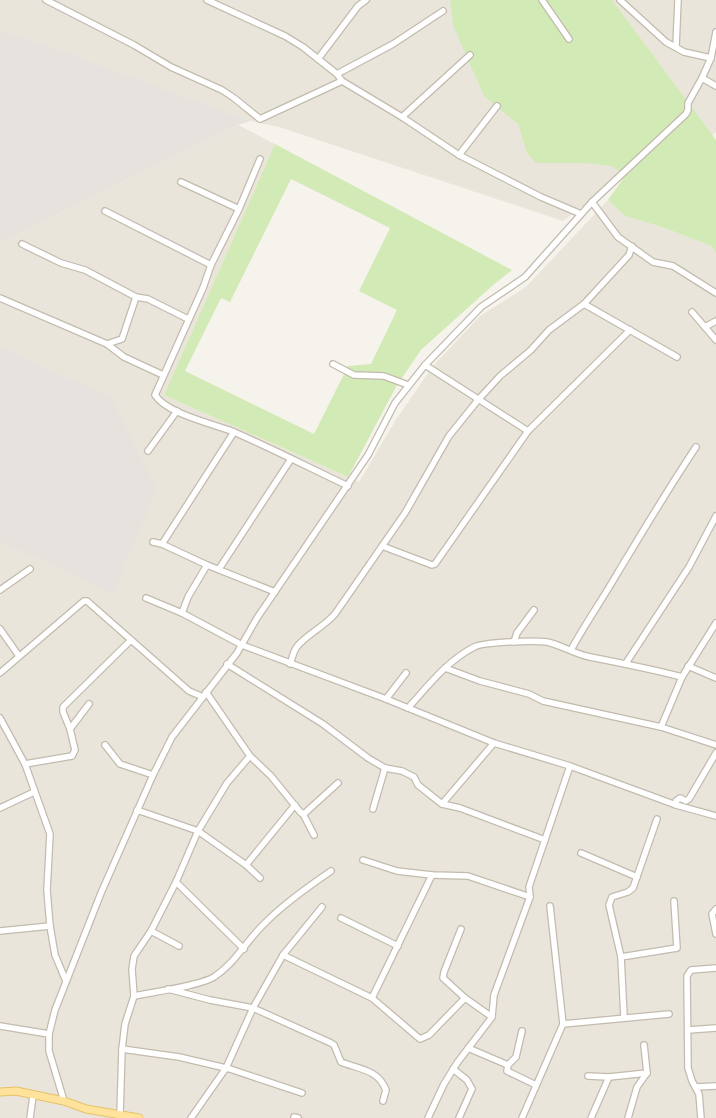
<svg xmlns="http://www.w3.org/2000/svg" width="716" height="1118" font-family="'Source Sans 3',sans-serif">
  <style>
    .residential { fill: #eae5da }
    .industrial { fill: #e6e2dd }
    .green { fill: #d2eab5; fill-rule: evenodd }
    .lines { fill: none; stroke-linecap: round; stroke-linejoin: round }
    .minor-casing { stroke: #c2bbae; stroke-width: 8 }
    .major-casing { stroke: #e6c16a; stroke-width: 9 }
    .minor { stroke: #fff; stroke-width: 5.5 }
    .major { stroke: #ffe39c; stroke-width: 7 }
  </style>
  <rect width="100%" height="100%" fill="#f6f3ec"/>
  <!-- residential -->
  <g class="residential">
    <path d="M 0,0 L 502,0 L 636,165 L 563,221 L 279,127 L 251,121 L 66,52 L 0,30 Z"/>
    <path d="M 546,0 L 716,0 L 716,132 L 696,147 Z"/>
    <path d="M 238,125 L 275,144 L 164,395 L 359,482 L 397,418 L 433,366 L 480,316 L 526,287 L 608,200 L 625,216 L 665,228 L 711,246 L 716,253 L 716,1118 L 0,1118 L 0,542 L 113,594 L 110,396 L 0,347 L 0,243 Z"/>
  </g>
  <!-- industrial -->
  <g class="industrial">
    <path d="M 0,30 L 66,52 L 251,121 L 238,125 L 0,243 Z"/>
    <path d="M 0,347 L 110,396 L 156,489 L 113,594 L 0,542 Z"/>
  </g>
  <!-- green -->
  <g class="green">
    <path d="M 450,0 L 612,0 L 716,140 L 716,253 L 711,246 L 665,228 L 625,216 L 608,200 L 625,176 L 612,166 L 584,163 L 536,163 L 527,153 L 518,124 L 484,96 L 453,25 Z"/>
    <path d="M 275,144 L 512,270 L 492,286 L 421,350 L 397,385 L 348,477 L 164,395 ZM 291,179 L 390,228 L 359,291 L 397,310 L 371,364 L 348,366 L 314,434 L 185,371 L 221,298 L 230,302 Z"/>
  </g>
  <g class="lines">
    <defs>
      <g id="minor">
        <path d="M 46,0 L 134,45 L 171,67 L 222,90 L 234,98 L 260,119 L 342,81"/>
        <path d="M 207,0 L 285,36 L 303,47 L 337,74 L 342,81 L 402,117 L 459,155 L 541,197 L 581,214"/>
        <path d="M 542,0 L 569,39"/>
        <path d="M 620,0 L 666,42 L 684,52 L 711,58"/>
        <path d="M 676,47 L 678,0"/>
        <path d="M 318,59 L 358,6 L 366,0"/>
        <path d="M 337,74 L 393,44 L 443,11"/>
        <path d="M 702,78 L 716,86"/>
        <path d="M 402,117 L 470,55"/>
        <path d="M 459,155 L 497,106"/>
        <path d="M 260,159 L 239,209 L 211,265 L 203,288 L 155,395 C 167,414 214,424 234,432 C 273,449 310,468 348,486"/>
        <path d="M 181,182 L 239,209"/>
        <path d="M 592,202 L 618,237 L 653,262 L 673,266 L 716,293"/>
        <path d="M 105,211 L 211,265"/>
        <path d="M 22,244 L 61,263 L 85,270 L 136,297 L 148,299 L 188,319"/>
        <path d="M 0,298 L 107,344 L 122,339 L 136,297"/>
        <path d="M 584,304 L 677,357"/>
        <path d="M 692,312 L 716,340"/>
        <path d="M 705,327 L 716,321"/>
        <path d="M 107,344 L 124,357 L 163,375"/>
        <path d="M 333,364 L 354,375 L 384,376 L 408,385"/>
        <path d="M 425,365 L 528,431"/>
        <path d="M 148,451 L 177,411"/>
        <path d="M 153,542 L 162,544 L 207,565 L 275,592"/>
        <path d="M 162,544 L 234,432"/>
        <path d="M 382,546 L 432,565 L 435,564 L 528,431 L 630,330"/>
        <path d="M 207,565 L 188,597 L 182,613 L 242,645 L 386,699 L 494,743 L 570,766 L 676,805 L 716,816"/>
        <path d="M 219,569 L 291,459"/>
        <path d="M 0,590 L 30,569"/>
        <path d="M 146,598 L 182,613"/>
        <path d="M 0,629 L 19,656"/>
        <path d="M 514,642 L 517,633 L 534,610"/>
        <path d="M 571,650 C 585,624 602,600 617,574 C 643,531 668,489 696,447"/>
        <path d="M 626,663 L 689,567 L 716,516"/>
        <path d="M 227,664 L 323,724 L 368,758 L 385,768 L 402,771 L 414,777 L 418,785 L 442,804 L 460,808 L 545,840"/>
        <path d="M 290,664 C 292,659 293,653 296,648 C 304,636 324,627 335,614 L 405,513 L 449,436 L 478,400 L 500,376 L 531,350 L 549,330 L 584,304 L 629,255 L 632,246"/>
        <path d="M 688,666 L 716,678"/>
        <path d="M 445,668 L 480,681 L 529,694 L 543,701 L 661,727 L 716,745"/>
        <path d="M 0,673 L 84,601 L 87,601 L 189,691 L 203,697"/>
        <path d="M 206,692 L 250,756 L 271,776 L 301,813 L 305,813 L 338,783"/>
        <path d="M 386,699 L 406,673"/>
        <path d="M 408,708 C 428,686 447,661 474,647 C 483,642 535,640 547,642 C 561,645 575,654 590,657 C 621,663 651,669 682,677"/>
        <path d="M 0,718 L 25,764 L 50,834 L 47,890 L 50,926 L 55,955 L 66,981"/>
        <path d="M 661,727 L 682,677 L 716,623"/>
        <path d="M 70,729 L 89,704"/>
        <path d="M 105,745 L 120,764 L 153,775"/>
        <path d="M 25,764 L 72,756 L 75,750 L 70,729 L 63,712 L 63,707 L 131,640"/>
        <path d="M 442,804 L 494,743"/>
        <path d="M 676,805 L 676,801 L 680,798 L 686,801 L 689,799 L 716,753"/>
        <path d="M 0,808 L 34,792"/>
        <path d="M 373,809 L 385,768"/>
        <path d="M 137,810 L 198,831 L 246,865"/>
        <path d="M 303,814 L 314,835"/>
        <path d="M 581,853 L 637,877"/>
        <path d="M 363,860 L 397,871 L 432,875 L 468,876 L 530,897"/>
        <path d="M 260,878 L 246,865 L 295,805"/>
        <path d="M 176,882 L 244,949"/>
        <path d="M 716,909 L 712,914 L 716,934"/>
        <path d="M 341,918 L 398,946"/>
        <path d="M 461,929 L 444,972 L 443,978 L 465,998 L 492,1017"/>
        <path d="M 0,931 L 50,926"/>
        <path d="M 151,931 L 179,946"/>
        <path d="M 283,955 L 372,998 L 420,1039 L 429,1035 L 465,998"/>
        <path d="M 621,957 L 677,948 L 674,901"/>
        <path d="M 168,989 L 210,1000 L 253,1008 L 331,1043 L 334,1045 L 341,1062 C 358,1069 378,1069 386,1090 L 383,1101"/>
        <path d="M 134,996 C 153,992 199,986 214,977 C 234,964 246,942 262,926 C 283,904 307,888 331,871"/>
        <path d="M 372,998 L 432,875"/>
        <path d="M 624,1017 L 621,957 L 609,905 L 612,897 L 628,892 L 633,888 L 657,819"/>
        <path d="M 563,1024 L 669,1014"/>
        <path d="M 0,1026 L 49,1034"/>
        <path d="M 688,1030 L 716,1028"/>
        <path d="M 468,1048 L 508,1065 L 507,1071 L 536,1085"/>
        <path d="M 122,1049 L 179,1057 L 230,1069 L 302,1093"/>
        <path d="M 508,1065 L 516,1057 L 522,1031"/>
        <path d="M 453,1069 L 467,1080 L 472,1089 L 459,1118"/>
        <path d="M 588,1076 L 609,1077 L 647,1073"/>
        <path d="M 696,1087 L 716,1086"/>
        <path d="M 64,1101 L 49,1051 L 49,1034 L 55,1010 L 101,893 L 153,775 L 172,737 L 237,653 L 257,618 L 368,455 L 395,403 L 425,365 L 481,307 L 525,277 L 592,202 L 686,114 L 688,110 L 688,103 L 702,78 L 711,58 L 716,32"/>
        <path d="M 120,1115 L 122,1049 L 125,1024 L 134,996 L 132,969 L 134,956 L 151,931 L 176,882 L 198,831 L 227,783 L 250,756"/>
        <path d="M 294,1117 L 298,1118"/>
        <path d="M 30,1118 L 33,1096"/>
        <path d="M 191,1118 L 226,1068 L 253,1008 L 283,955 L 322,907"/>
        <path d="M 428,1118 L 444,1084 L 457,1063 L 492,1017 L 494,995 L 530,897 L 529,887 L 532,878 L 570,766"/>
        <path d="M 522,1118 L 563,1024 L 550,906"/>
        <path d="M 591,1118 L 609,1077"/>
        <path d="M 628,1118 L 637,1087 L 647,1073 L 644,1045"/>
        <path d="M 701,1118 L 699,1094 L 692,1081 L 688,1068 L 687,976 L 691,970 L 716,968"/>
      </g>
      <path id="major" d="M 0,1092 L 16,1091 L 64,1101 L 86,1109 L 139,1118"/>
    </defs>
    <!-- minor casing -->
    <use href="#minor" class="minor-casing"/>
    <!-- major casing -->
    <use href="#major" class="major-casing"/>
    <!-- minor -->
    <use href="#minor" class="minor"/>
    <!-- major -->
    <use href="#major" class="major"/>
  </g>
</svg>
